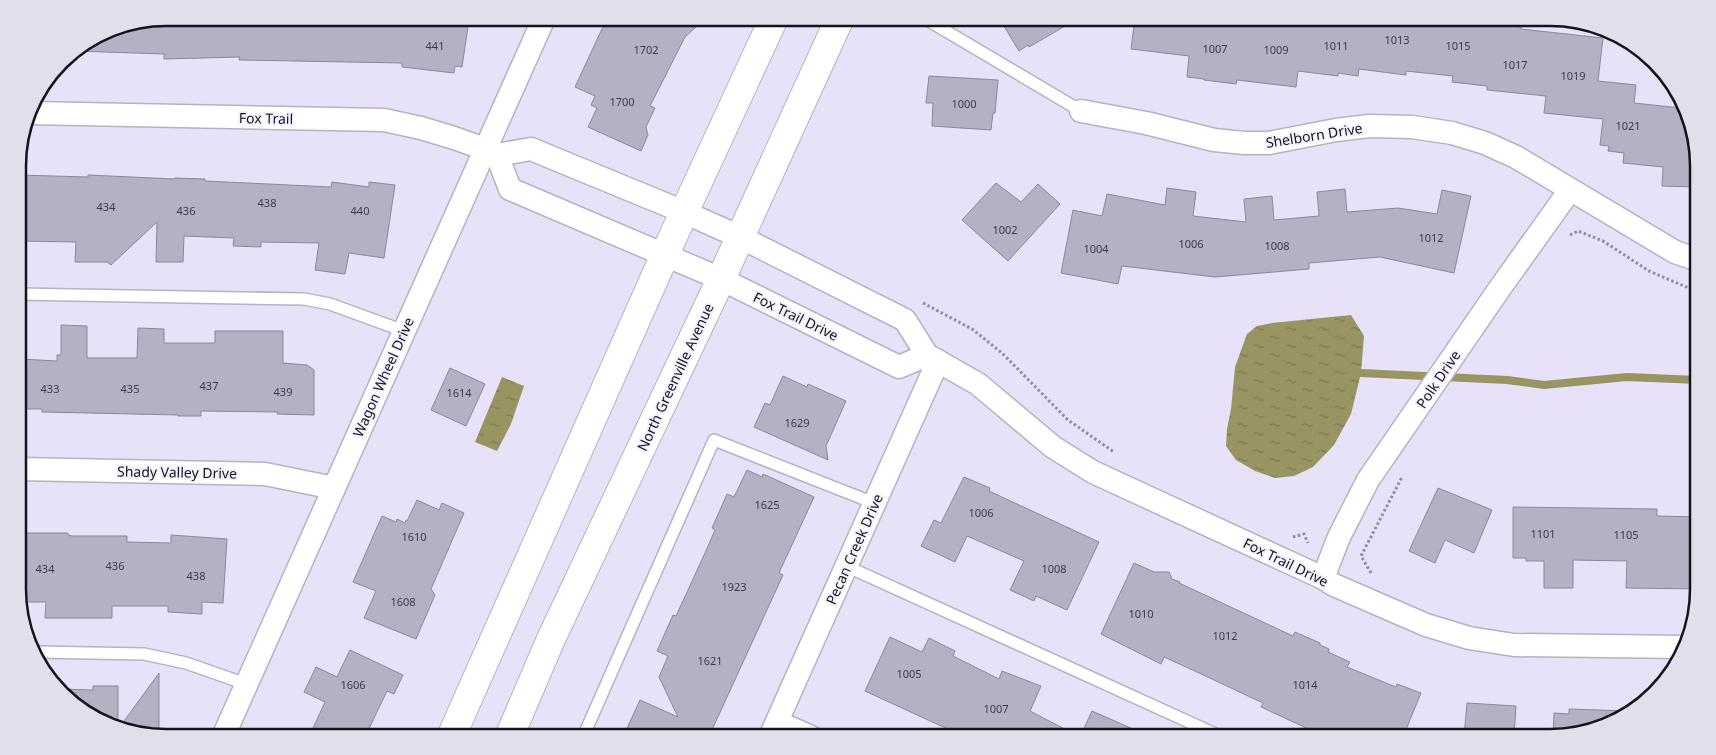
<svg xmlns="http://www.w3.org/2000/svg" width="1716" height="755" font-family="'Noto Sans',sans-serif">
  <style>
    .water { fill: url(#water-ripples) }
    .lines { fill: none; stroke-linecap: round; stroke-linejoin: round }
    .stream { stroke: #989563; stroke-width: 8 }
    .building { fill: #b5b0c4; stroke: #8c879a }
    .lane-casing { stroke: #b6b1c5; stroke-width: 14 }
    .street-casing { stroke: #b6b1c5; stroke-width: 25 }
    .secondary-casing { stroke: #b6b1c5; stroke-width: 30 }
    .path { stroke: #918d9c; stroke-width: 3; stroke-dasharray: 2.5 2.5; stroke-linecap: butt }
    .lane { stroke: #fff; stroke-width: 11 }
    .street { stroke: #fff; stroke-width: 22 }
    .secondary { stroke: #fff; stroke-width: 28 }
    .labels { text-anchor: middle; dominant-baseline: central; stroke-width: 4; stroke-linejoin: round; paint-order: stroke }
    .number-label { font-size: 11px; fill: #3e3b45 }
    .street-label { font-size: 14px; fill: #16141b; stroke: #f4f0fd }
    .rim { fill: none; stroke: #16141b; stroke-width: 2.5 }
  </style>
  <defs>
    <pattern id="water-ripples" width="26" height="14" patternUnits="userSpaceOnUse" patternTransform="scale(1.25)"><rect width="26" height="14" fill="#989563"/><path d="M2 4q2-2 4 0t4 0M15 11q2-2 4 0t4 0" fill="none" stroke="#7b7851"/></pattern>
  </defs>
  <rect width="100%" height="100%" fill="#e7e2f7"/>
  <!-- water -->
  <g class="water">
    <path d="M 1351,315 L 1364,336 L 1361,373 L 1351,414 L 1334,445 L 1313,467 L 1294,476 L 1275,478 L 1255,471 L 1236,460 L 1226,446 L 1227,429 L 1231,409 L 1235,367 L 1247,334 L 1257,326 L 1272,323 Z"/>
    <path d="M 502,377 L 524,386 L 511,424 L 497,451 L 475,442 Z"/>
  </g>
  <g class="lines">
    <!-- stream -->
    <path class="stream" d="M 1361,373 L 1507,380 L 1544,385 L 1627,377 L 1698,380"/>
  </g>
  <!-- building -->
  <g class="building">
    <path d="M 167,18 L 454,18 L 469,20 L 462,67 L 455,66 L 454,73 L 402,67 L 402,63 L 239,60 L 240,57 L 164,59 L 164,54 L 74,51 L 110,29 Z"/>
    <path d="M 607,18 L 613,18 L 630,25 L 634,18 L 706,18 L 685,37 L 650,106 L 655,108 L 646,127 L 648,135 L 641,151 L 588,127 L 597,108 L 591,105 L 595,96 L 575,87 Z"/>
    <path d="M 999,18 L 1079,18 L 1029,47 L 1028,45 L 1019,51 Z"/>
    <path d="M 1135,18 L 1486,18 L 1485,23 L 1521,27 L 1521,29 L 1603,38 L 1598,81 L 1636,85 L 1634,103 L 1681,108 L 1697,147 L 1697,187 L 1662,186 L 1663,167 L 1623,163 L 1624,153 L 1608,151 L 1609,146 L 1600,145 L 1603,119 L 1544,113 L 1546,96 L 1487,90 L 1487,86 L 1452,82 L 1453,76 L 1406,71 L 1406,75 L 1359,69 L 1358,76 L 1338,73 L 1338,76 L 1298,71 L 1296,87 L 1237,80 L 1236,84 L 1204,80 L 1204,79 L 1187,77 L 1189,56 L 1131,49 Z"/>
    <path d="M 929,76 L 998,80 L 995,113 L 993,113 L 991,130 L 932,126 L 933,103 L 926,103 Z"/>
    <path d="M 18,175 L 88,177 L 88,175 L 175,179 L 175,178 L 205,179 L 205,181 L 331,187 L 332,182 L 369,187 L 369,182 L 395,185 L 384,258 L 349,253 L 345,274 L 315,270 L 319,243 L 261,242 L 261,247 L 233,246 L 234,238 L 184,236 L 183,262 L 156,262 L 157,222 L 111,265 L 107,262 L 75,262 L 76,242 L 18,241 Z"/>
    <path d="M 996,183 L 1021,202 L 1038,184 L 1060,204 L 1008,261 L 962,220 Z"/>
    <path d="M 1167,188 L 1196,192 L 1193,216 L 1246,222 L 1244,199 L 1272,196 L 1274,220 L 1319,216 L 1317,192 L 1345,189 L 1347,212 L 1398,208 L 1437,214 L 1442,190 L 1471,196 L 1454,273 L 1380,257 L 1309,263 L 1309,269 L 1215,277 L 1122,266 L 1118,284 L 1061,273 L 1073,210 L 1102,216 L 1107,194 L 1165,205 Z"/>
    <path d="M 61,325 L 87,326 L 87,358 L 137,358 L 138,328 L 164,329 L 164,343 L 215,343 L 215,331 L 283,331 L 283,363 L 307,365 L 314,370 L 314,415 L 277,414 L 278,412 L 201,411 L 201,416 L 178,416 L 178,415 L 42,412 L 42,409 L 19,409 L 20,359 L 57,361 L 57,355 L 61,355 Z"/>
    <path d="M 450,368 L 485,384 L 466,426 L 431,410 Z"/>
    <path d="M 783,376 L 807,387 L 808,384 L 846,401 L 826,446 L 828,460 L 754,427 L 765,403 L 770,405 Z"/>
    <path d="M 747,470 L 762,477 L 763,474 L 814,497 L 779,573 L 783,575 L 711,732 L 724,737 L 623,737 L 640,700 L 678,717 L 659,677 L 668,656 L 657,651 L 673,615 L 676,616 L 705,553 L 715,530 L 712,528 L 727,494 L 734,497 Z"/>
    <path d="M 964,477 L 990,488 L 989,491 L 1099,542 L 1067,610 L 1036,596 L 1034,601 L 1010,590 L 1024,561 L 967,536 L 955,562 L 921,546 L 934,520 L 941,523 Z"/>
    <path d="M 1438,488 L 1492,510 L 1474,553 L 1445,540 L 1435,563 L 1409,551 Z"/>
    <path d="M 417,500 L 439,510 L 442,503 L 464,513 L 431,589 L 435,595 L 416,639 L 364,618 L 376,591 L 353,582 L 382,516 L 396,522 L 397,519 L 405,523 L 406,520 L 407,521 Z"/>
    <path d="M 1513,507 L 1657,509 L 1657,516 L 1698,517 L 1698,589 L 1626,588 L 1627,561 L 1573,560 L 1573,588 L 1544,588 L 1544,561 L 1526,561 L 1526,558 L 1513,558 Z"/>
    <path d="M 19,533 L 68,533 L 68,535 L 72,536 L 127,536 L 127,542 L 171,543 L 171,535 L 227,539 L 223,603 L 202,602 L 202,614 L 168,612 L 168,606 L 112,606 L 112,618 L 45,618 L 46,602 L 19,602 Z"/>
    <path d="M 1134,563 L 1154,572 L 1169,572 L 1172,579 L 1180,582 L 1179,583 L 1293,636 L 1295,632 L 1320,643 L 1320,645 L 1329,649 L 1328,652 L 1350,662 L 1347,667 L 1396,687 L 1397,684 L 1421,693 L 1403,737 L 1340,737 L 1319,729 L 1317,733 L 1261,707 L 1263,703 L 1197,672 L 1164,657 L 1161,664 L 1101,634 Z"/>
    <path d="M 890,637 L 922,652 L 929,638 L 955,651 L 953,656 L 999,679 L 1002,671 L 1041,686 L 1030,711 L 1080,737 L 965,737 L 865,691 Z"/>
    <path d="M 350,650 L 403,675 L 394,694 L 387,691 L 365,737 L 309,737 L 325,702 L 304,692 L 316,667 L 337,677 Z"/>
    <path d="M 159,673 L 159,731 L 157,731 L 157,736 L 119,728 Z"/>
    <path d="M 93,686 L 118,686 L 118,728 L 110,726 L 61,689 L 93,690 Z"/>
    <path d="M 1467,703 L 1516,706 L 1514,737 L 1464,737 Z"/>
    <path d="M 1569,709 L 1629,711 L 1630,713 L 1559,737 L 1553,737 L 1554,713 L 1569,714 Z"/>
    <path d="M 1092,711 L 1151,737 L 1080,737 Z"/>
  </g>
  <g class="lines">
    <defs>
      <g id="lane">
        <path d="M 924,18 L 1081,111"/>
        <path d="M 18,294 L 304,299 L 330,304 L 404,331"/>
        <path d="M 846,566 L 1222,737"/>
        <path d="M 37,652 L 144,654 L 186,663 L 246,684"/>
        <path d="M 583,737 L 714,440 L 874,503"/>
      </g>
      <g id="street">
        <path d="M 1081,111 L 1146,123 L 1214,140 L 1244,143 L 1269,143 L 1336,130 L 1369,126 L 1412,127 L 1452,133 L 1485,143 L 1516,157 L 1675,252 L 1698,260"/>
        <path d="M 30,113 L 384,120 L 421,128 L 454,138 L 485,149 L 497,155 L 531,149 L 684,212 L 740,237 L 905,320 L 927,355 L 978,384 L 1053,447 L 1093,472 L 1323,578 L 1334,585 L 1426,625 L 1469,638 L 1514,645 L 1686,647"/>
        <path d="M 497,155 L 510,189 L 721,279 L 899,367 L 927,355"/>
        <path d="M 19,469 L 265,474 L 334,488"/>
        <path d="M 1323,578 L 1339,537 L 1368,480 L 1500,288 L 1570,190"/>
        <path d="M 777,722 L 811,737"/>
        <path d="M 223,737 L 544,18"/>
        <path d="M 770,737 L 938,361"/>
      </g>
      <g id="secondary">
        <path d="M 451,737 L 675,232 L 774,18"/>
        <path d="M 509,737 L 551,639 L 721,279 L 840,18"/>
      </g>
    </defs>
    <!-- lane casing -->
    <use href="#lane" class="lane-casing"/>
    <!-- street casing -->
    <use href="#street" class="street-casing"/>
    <!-- secondary casing -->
    <use href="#secondary" class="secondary-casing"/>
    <!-- path -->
    <g class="path">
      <path d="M 1570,235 L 1578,231 L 1603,241 L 1649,271 L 1698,292"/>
      <path d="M 923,303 L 972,329 L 1002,353 L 1068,420 L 1114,452"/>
      <path d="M 1293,537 L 1304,534 L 1308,543"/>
      <path d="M 1371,573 L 1361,556 L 1402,477"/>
    </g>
    <!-- lane -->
    <use href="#lane" class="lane"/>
    <!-- street -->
    <use href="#street" class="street"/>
    <!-- secondary -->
    <use href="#secondary" class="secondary"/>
  </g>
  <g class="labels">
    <!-- number labels -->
    <g class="number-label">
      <text x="1397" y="39">1013</text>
      <text x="435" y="45">441</text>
      <text x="1336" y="45">1011</text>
      <text x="1458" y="45">1015</text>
      <text x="1215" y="48">1007</text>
      <text x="646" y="49">1702</text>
      <text x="1276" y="49">1009</text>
      <text x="1515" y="64">1017</text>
      <text x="1573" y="75">1019</text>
      <text x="622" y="101">1700</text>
      <text x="964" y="103">1000</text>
      <text x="1628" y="125">1021</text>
      <text x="267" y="202">438</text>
      <text x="106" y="206">434</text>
      <text x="186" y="210">436</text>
      <text x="360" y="210">440</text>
      <text x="1005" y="229">1002</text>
      <text x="1431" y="237">1012</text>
      <text x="1191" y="243">1006</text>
      <text x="1277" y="245">1008</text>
      <text x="1096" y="248">1004</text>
      <text x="209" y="385">437</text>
      <text x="50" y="388">433</text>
      <text x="130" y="388">435</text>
      <text x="283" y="391">439</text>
      <text x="459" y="392">1614</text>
      <text x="797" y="422">1629</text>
      <text x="767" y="504">1625</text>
      <text x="981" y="512">1006</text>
      <text x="1543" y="533">1101</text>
      <text x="1626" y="534">1105</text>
      <text x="414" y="536">1610</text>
      <text x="115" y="565">436</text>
      <text x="45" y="568">434</text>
      <text x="1054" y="568">1008</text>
      <text x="196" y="575">438</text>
      <text x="734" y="586">1923</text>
      <text x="403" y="601">1608</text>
      <text x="1141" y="613">1010</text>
      <text x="1225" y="635">1012</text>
      <text x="710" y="660">1621</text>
      <text x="909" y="673">1005</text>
      <text x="353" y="684">1606</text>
      <text x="1305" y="684">1014</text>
      <text x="996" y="708">1007</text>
    </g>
    <!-- street labels -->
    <g class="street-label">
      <text transform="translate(266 118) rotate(1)">Fox Trail</text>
      <text transform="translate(1314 135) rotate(-9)">Shelborn Drive</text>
      <text transform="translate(796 316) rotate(26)">Fox Trail Drive</text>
      <text transform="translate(383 377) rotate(-66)">Wagon Wheel Drive</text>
      <text transform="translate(675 377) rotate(-65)">North Greenville Avenue</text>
      <text transform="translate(1438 379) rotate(-56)">Polk Drive</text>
      <text transform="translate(177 472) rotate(1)">Shady Valley Drive</text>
      <text transform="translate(854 549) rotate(-66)">Pecan Creek Drive</text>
      <text transform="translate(1286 562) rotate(26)">Fox Trail Drive</text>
    </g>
  </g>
  <!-- crop -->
  <path d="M0 0H1716V755H0ZM166 26H1550A140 140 0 0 1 1690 166V589A140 140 0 0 1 1550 729H166A140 140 0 0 1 26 589V166A140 140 0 0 1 166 26Z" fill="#e2deeb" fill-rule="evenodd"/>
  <path class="rim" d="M166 26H1550A140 140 0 0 1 1690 166V589A140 140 0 0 1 1550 729H166A140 140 0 0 1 26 589V166A140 140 0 0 1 166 26Z"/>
</svg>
